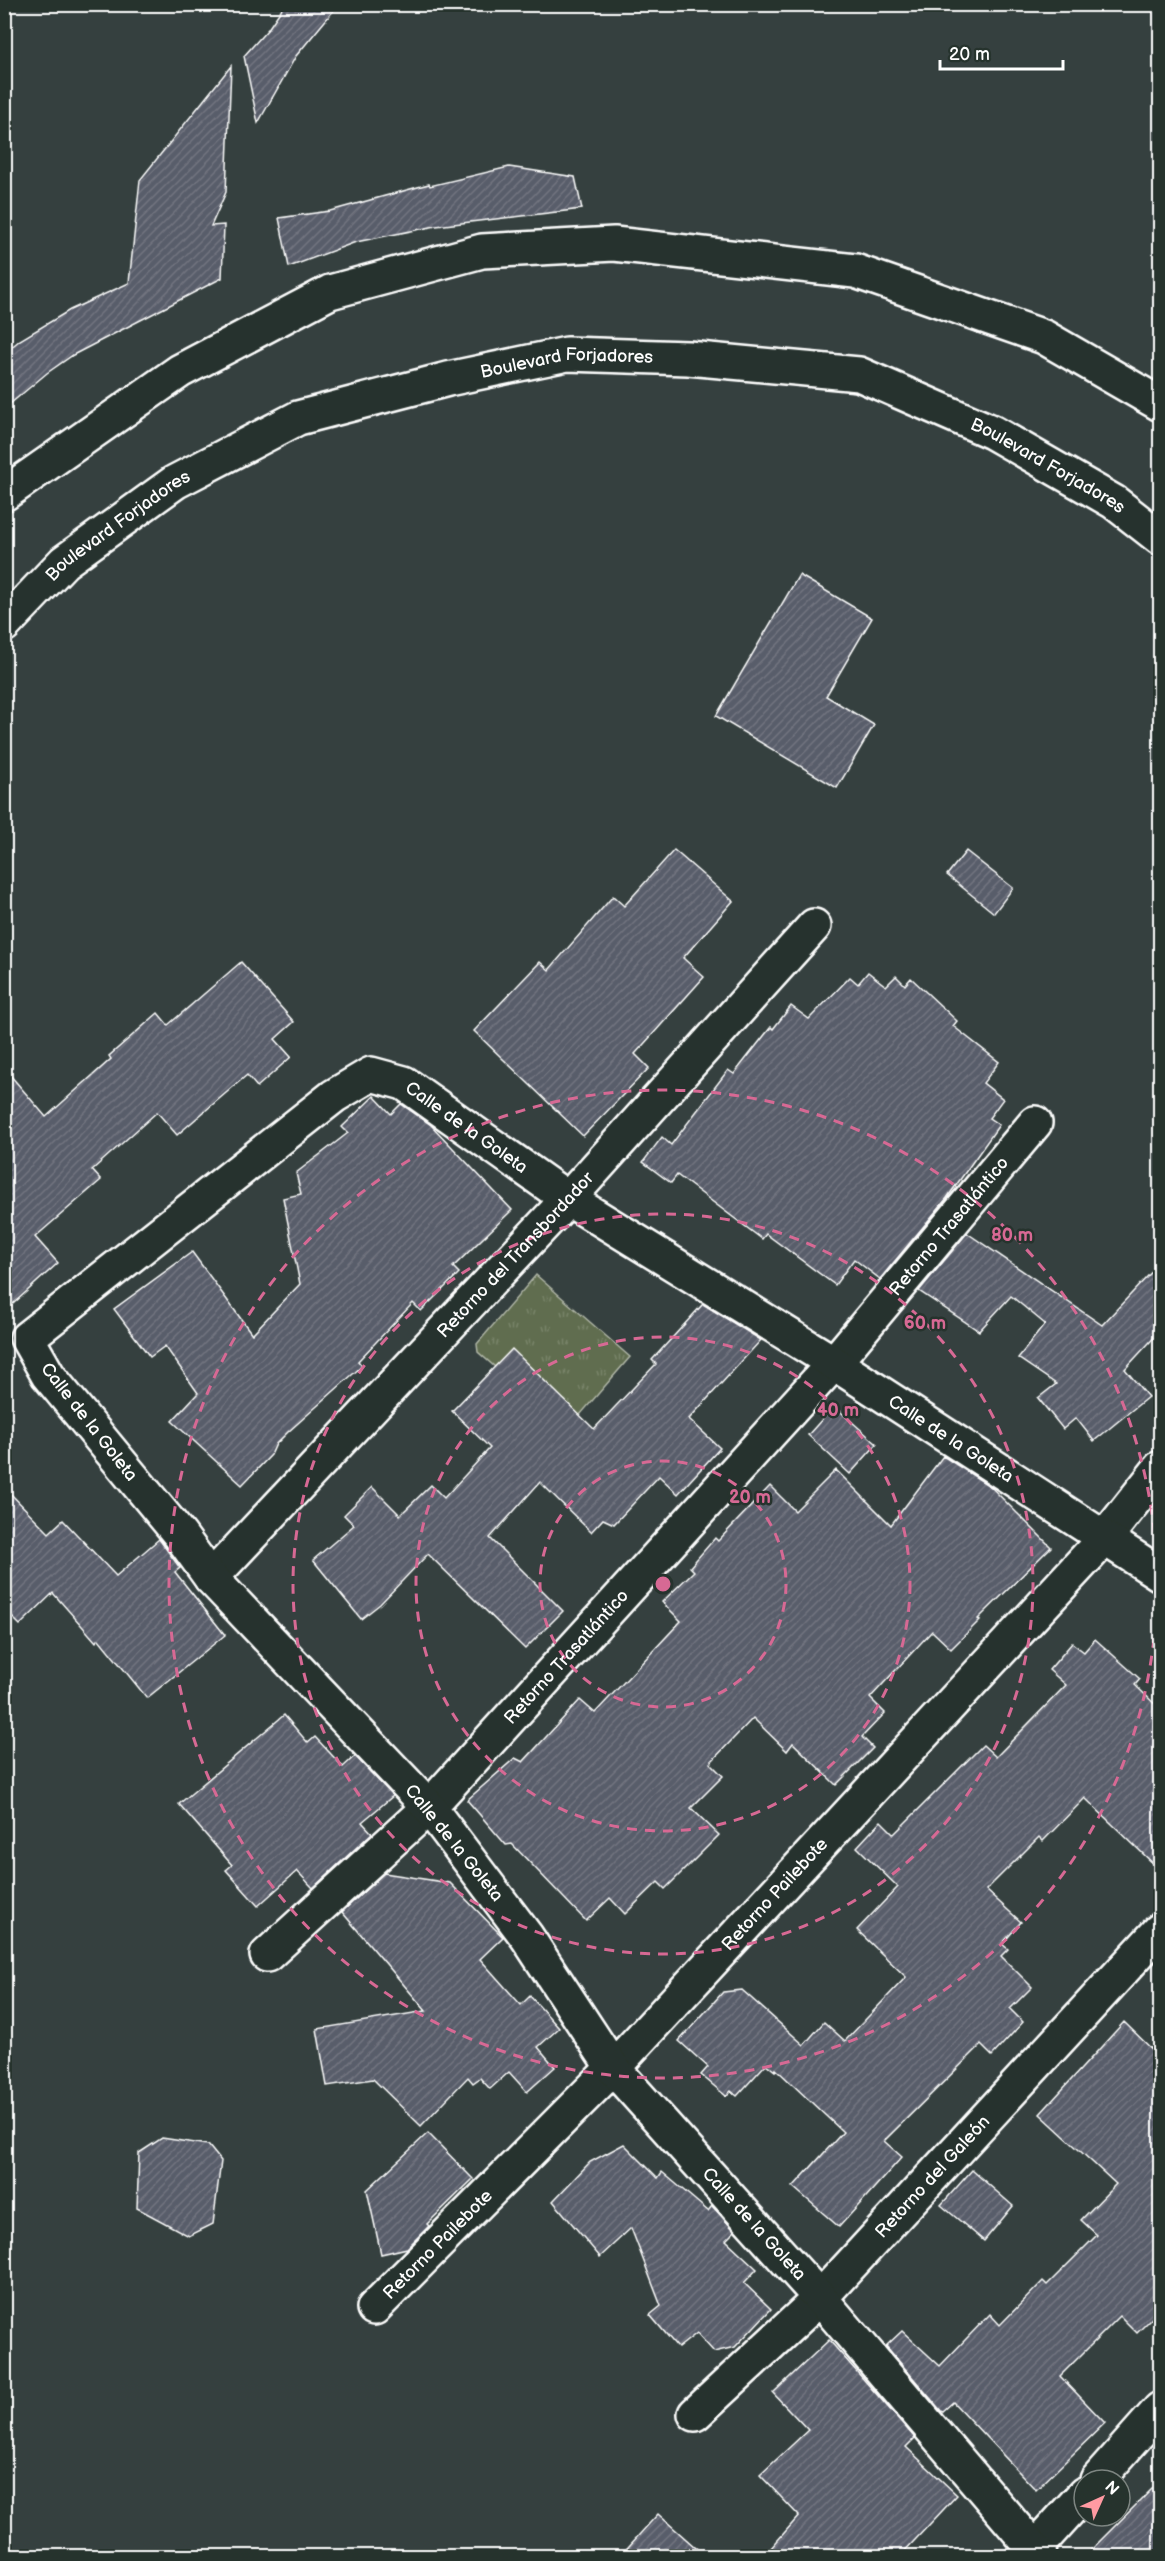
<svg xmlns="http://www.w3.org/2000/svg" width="1165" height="2561" font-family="'Balsamiq Sans',sans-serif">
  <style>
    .grass { fill: url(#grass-tufts); stroke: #b0b6a7; stroke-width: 1.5 }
    .building { fill: url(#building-hatch); stroke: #fff; stroke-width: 1.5 }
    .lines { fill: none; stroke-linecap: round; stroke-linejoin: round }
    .minor-casing { stroke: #fff; stroke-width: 38 }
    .secondary-casing { stroke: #fff; stroke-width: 38 }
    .minor { stroke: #26332d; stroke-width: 33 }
    .secondary { stroke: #26332d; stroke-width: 33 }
    .ring { fill: none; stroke: #d76994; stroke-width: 3; stroke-dasharray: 10 8 }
    .labels { text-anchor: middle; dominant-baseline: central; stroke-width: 5; stroke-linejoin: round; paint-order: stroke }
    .street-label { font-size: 18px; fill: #fff; stroke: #26332d }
    .centre { fill: #d76994; stroke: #26332d; stroke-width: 3 }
    .ring-label { font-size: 18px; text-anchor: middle; font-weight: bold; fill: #d76994; stroke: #26332d; stroke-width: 5; stroke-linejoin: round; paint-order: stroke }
  </style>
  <defs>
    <pattern id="grass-tufts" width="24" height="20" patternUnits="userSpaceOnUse" patternTransform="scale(1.5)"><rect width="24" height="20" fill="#606d4f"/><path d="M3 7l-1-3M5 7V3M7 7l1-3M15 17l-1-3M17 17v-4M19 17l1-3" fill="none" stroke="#788369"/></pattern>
    <pattern id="building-hatch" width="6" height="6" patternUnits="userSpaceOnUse" patternTransform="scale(1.5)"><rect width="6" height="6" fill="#595d6a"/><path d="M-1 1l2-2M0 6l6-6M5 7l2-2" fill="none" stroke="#727580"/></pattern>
  </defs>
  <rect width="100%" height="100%" fill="#35403f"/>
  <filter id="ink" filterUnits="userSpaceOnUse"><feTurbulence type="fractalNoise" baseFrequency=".0167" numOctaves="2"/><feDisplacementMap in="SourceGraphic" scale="12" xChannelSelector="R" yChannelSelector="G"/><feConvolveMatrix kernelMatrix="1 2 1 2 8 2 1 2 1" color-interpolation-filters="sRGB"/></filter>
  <g filter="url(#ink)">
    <!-- grass -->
    <path class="grass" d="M 536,1275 L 630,1357 L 567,1430 L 478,1352 L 477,1344 Z"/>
    <!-- building -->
    <g class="building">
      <path d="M 285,4 L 339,4 L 296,56 L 258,123 L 244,56 L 268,29 Z"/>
      <path d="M 231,66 L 226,192 L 211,226 L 224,225 L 222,278 L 73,355 L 47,373 L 4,409 L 4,353 L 20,340 L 70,310 L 129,283 L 140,180 Z"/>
      <path d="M 509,167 L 575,177 L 582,209 L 436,226 L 356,242 L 289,267 L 279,218 L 330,211 L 429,184 L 430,186 Z"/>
      <path d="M 799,575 L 872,618 L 826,696 L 874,725 L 837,788 L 716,716 Z"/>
      <path d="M 674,850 L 733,901 L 683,958 L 704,977 L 635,1054 L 649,1068 L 583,1136 L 474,1031 L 540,962 L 549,970 L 613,896 L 624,906 Z"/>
      <path d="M 966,851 L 1013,888 L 994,913 L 947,875 Z"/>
      <path d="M 241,962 L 294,1022 L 275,1039 L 291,1057 L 257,1087 L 247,1075 L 177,1135 L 157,1112 L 92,1170 L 101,1180 L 35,1237 L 58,1263 L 4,1312 L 4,1068 L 46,1117 L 111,1059 L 109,1056 L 158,1013 L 168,1025 Z"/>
      <path d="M 868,972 L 886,986 L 896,976 L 905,985 L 911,978 L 957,1021 L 953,1026 L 999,1062 L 983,1083 L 1003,1099 L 989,1118 L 999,1125 L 947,1198 L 880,1279 L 854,1259 L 835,1285 L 766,1234 L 762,1239 L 677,1175 L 671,1183 L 643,1162 L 662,1137 L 671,1145 L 728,1070 L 734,1074 L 771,1027 L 773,1029 L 791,1006 L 809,1019 L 850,977 L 858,984 Z"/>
      <path d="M 374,1096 L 391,1114 L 401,1104 L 431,1125 L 512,1210 L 453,1267 L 459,1273 L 421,1311 L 413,1303 L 358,1361 L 362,1366 L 288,1432 L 276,1444 L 271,1455 L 242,1485 L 172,1421 L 198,1393 L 165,1346 L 150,1357 L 114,1309 L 192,1252 L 252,1334 L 300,1284 L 283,1198 L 301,1194 L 296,1173 L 348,1133 L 342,1127 Z"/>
      <path d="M 967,1233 L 1102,1325 L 1161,1262 L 1161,1330 L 1125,1369 L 1148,1397 L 1094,1441 L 1076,1418 L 1063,1429 L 1038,1398 L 1056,1384 L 1018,1358 L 1045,1324 L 1011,1296 L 979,1331 L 919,1291 Z"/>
      <path d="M 703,1304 L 761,1340 L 689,1419 L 720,1448 L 678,1494 L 659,1476 L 614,1524 L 603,1519 L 591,1532 L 540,1482 L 490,1538 L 563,1611 L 525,1649 L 428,1554 L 380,1604 L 361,1619 L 313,1560 L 354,1525 L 344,1515 L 372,1487 L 400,1515 L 431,1485 L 444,1498 L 490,1448 L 452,1411 L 512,1349 L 594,1429 L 656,1364 L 652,1360 Z"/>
      <path d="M 834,1406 L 877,1444 L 850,1474 L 808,1435 Z"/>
      <path d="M 943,1456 L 991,1487 L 1051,1547 L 978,1619 L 980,1620 L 951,1649 L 932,1631 L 870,1698 L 885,1713 L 862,1737 L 873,1748 L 836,1785 L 793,1743 L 787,1751 L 753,1718 L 710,1763 L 723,1776 L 691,1808 L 719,1835 L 665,1889 L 658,1882 L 625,1914 L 610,1898 L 586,1921 L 512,1844 L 506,1845 L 467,1800 L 515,1758 L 523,1762 L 580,1700 L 595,1713 L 681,1621 L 662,1602 L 694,1571 L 690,1567 L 715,1538 L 718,1541 L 770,1486 L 795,1511 L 836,1470 L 891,1525 Z"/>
      <path d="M 4,1487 L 49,1533 L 63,1520 L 116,1576 L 159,1539 L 180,1568 L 175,1572 L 225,1635 L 147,1698 L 99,1639 L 96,1642 L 53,1593 L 20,1625 L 4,1609 Z"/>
      <path d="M 1095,1639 L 1140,1679 L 1135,1685 L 1161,1710 L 1161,1871 L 1085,1798 L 1043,1841 L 1039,1837 L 986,1890 L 1021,1922 L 1002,1944 L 1008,1949 L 1001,1956 L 1032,1987 L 1010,2009 L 1023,2022 L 992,2056 L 981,2045 L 884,2141 L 902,2157 L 839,2227 L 793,2187 L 843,2132 L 776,2069 L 775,2071 L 766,2064 L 737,2096 L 731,2091 L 726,2096 L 701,2075 L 708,2067 L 679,2041 L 723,1992 L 742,1990 L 804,2045 L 824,2022 L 845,2041 L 906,1977 L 857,1930 L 898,1887 L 857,1847 L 881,1821 L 894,1834 L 983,1745 L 996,1757 L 1066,1685 L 1049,1670 L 1072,1643 L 1084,1652 Z"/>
      <path d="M 284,1715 L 308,1743 L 315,1737 L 343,1767 L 355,1756 L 393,1796 L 362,1822 L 372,1833 L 313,1888 L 297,1871 L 258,1906 L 226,1870 L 232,1865 L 179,1804 Z"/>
      <path d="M 384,1873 L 450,1883 L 503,1937 L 480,1959 L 521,2005 L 530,1996 L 559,2028 L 538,2047 L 555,2067 L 527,2092 L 509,2072 L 490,2089 L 480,2078 L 473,2083 L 468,2077 L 421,2126 L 373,2079 L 327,2086 L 317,2029 L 426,2011 L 342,1912 Z"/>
      <path d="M 1124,2022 L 1161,2058 L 1161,2309 L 1137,2333 L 1120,2316 L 1060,2376 L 1105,2423 L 1036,2490 L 953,2402 L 942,2412 L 886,2346 L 902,2331 L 940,2366 L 990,2314 L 1000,2325 L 1043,2281 L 1047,2285 L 1097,2235 L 1081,2220 L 1116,2184 L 1040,2114 Z"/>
      <path d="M 428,2133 L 473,2179 L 427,2224 L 429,2226 L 407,2248 L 381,2254 L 367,2190 Z"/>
      <path d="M 162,2138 L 208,2145 L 221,2161 L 213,2224 L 189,2236 L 137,2208 L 139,2153 Z"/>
      <path d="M 624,2144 L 658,2178 L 662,2172 L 708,2211 L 712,2206 L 735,2231 L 726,2240 L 757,2269 L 744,2283 L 771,2309 L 735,2347 L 714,2352 L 697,2333 L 678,2348 L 650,2315 L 661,2306 L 631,2228 L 600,2257 L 553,2201 L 590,2162 Z"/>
      <path d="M 972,2170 L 1013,2206 L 984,2241 L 941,2205 Z"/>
      <path d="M 829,2340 L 915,2438 L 906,2447 L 957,2495 L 900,2556 L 764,2556 L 799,2516 L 760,2475 L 808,2430 L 773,2393 Z"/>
      <path d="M 1161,2480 L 1161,2556 L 1085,2556 Z"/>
      <path d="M 658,2514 L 705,2556 L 620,2556 Z"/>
    </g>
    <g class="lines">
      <defs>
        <g id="minor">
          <path id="s1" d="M 211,1578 L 568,1199 L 814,926"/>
          <path id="s2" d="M 267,1955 L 429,1807 L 834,1363 L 1035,1123"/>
          <path id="s3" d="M 374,2308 L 613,2068 L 1104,1539 L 1160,1468"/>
          <path id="s4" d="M 695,2414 L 820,2298 L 1160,1930"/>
          <path d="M 1097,2480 L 1160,2409"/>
          <path d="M 1028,2556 L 1084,2494"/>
          <path id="s5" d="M 1040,2556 L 820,2298 L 613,2068 L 527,1937 L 429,1807 L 211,1578 L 180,1535 L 48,1375 L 27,1338 L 334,1096 L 371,1074 L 404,1083 L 568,1199 L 834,1363 L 1160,1574"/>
        </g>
        <g id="secondary">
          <path d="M 4,494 L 180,371 L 330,292 L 482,251 L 614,244 L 855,271 L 1044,337 L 1160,404"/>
          <path id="s6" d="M 4,625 L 64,562 L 175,482 L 298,418 L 448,379 L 567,354 L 688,358 L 859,374 L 992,432 L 1114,502 L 1160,538"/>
        </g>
      </defs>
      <!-- minor casing -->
      <use href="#minor" class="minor-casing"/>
      <!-- secondary casing -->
      <use href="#secondary" class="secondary-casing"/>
      <!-- minor -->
      <use href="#minor" class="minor"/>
      <!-- secondary -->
      <use href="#secondary" class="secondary"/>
    </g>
  </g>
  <!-- distance rings -->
  <g class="ring">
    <circle cx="663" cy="1584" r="123"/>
    <circle cx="663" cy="1584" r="247"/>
    <circle cx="663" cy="1584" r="370"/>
    <circle cx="663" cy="1584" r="494"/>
  </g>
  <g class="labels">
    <!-- street labels -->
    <g class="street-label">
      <text stroke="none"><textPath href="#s6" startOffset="638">Boulevard Forjadores</textPath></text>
      <text stroke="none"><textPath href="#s6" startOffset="1142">Boulevard Forjadores</textPath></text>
      <text stroke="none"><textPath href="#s6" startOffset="152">Boulevard Forjadores</textPath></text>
      <text stroke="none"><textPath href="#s5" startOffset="2132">Calle de la Goleta</textPath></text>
      <text stroke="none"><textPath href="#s2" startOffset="999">Retorno Trasatlántico</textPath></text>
      <text stroke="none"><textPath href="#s1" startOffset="444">Retorno del Transbordador</textPath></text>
      <text transform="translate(89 1422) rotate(52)">Calle de la Goleta</text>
      <text stroke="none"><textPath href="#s5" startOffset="2708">Calle de la Goleta</textPath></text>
      <text stroke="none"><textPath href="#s2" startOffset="423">Retorno Trasatlántico</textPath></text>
      <text transform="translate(454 1843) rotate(51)">Calle de la Goleta</text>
      <text stroke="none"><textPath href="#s3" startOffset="576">Retorno Pailebote</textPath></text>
      <text stroke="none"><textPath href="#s4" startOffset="336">Retorno del Galeón</textPath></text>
      <text transform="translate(754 2224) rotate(48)">Calle de la Goleta</text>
      <text stroke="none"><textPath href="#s3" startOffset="90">Retorno Pailebote</textPath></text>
    </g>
  </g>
  <circle cx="663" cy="1584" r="9" class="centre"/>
  <g class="ring-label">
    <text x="1012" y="1241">80 m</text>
    <text x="925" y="1329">60 m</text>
    <text x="838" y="1416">40 m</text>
    <text x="750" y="1503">20 m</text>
  </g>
  <!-- margin -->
  <rect width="1165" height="2561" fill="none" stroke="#26332d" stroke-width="24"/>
  <rect x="12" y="12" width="1141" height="2537" fill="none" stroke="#fff" stroke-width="2" filter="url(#ink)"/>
  <!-- north arrow -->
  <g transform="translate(1102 2498) rotate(45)"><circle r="28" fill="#26332d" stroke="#7d8581" stroke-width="1.5"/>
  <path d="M0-4.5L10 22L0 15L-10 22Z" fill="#ff9aa2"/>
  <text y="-9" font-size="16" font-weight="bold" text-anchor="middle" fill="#ffffff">N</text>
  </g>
  <!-- scale -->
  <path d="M940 60v9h123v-9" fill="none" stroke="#ffffff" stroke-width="3"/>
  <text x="949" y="60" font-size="18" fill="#ffffff" stroke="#26332d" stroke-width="4.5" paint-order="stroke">20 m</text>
</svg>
